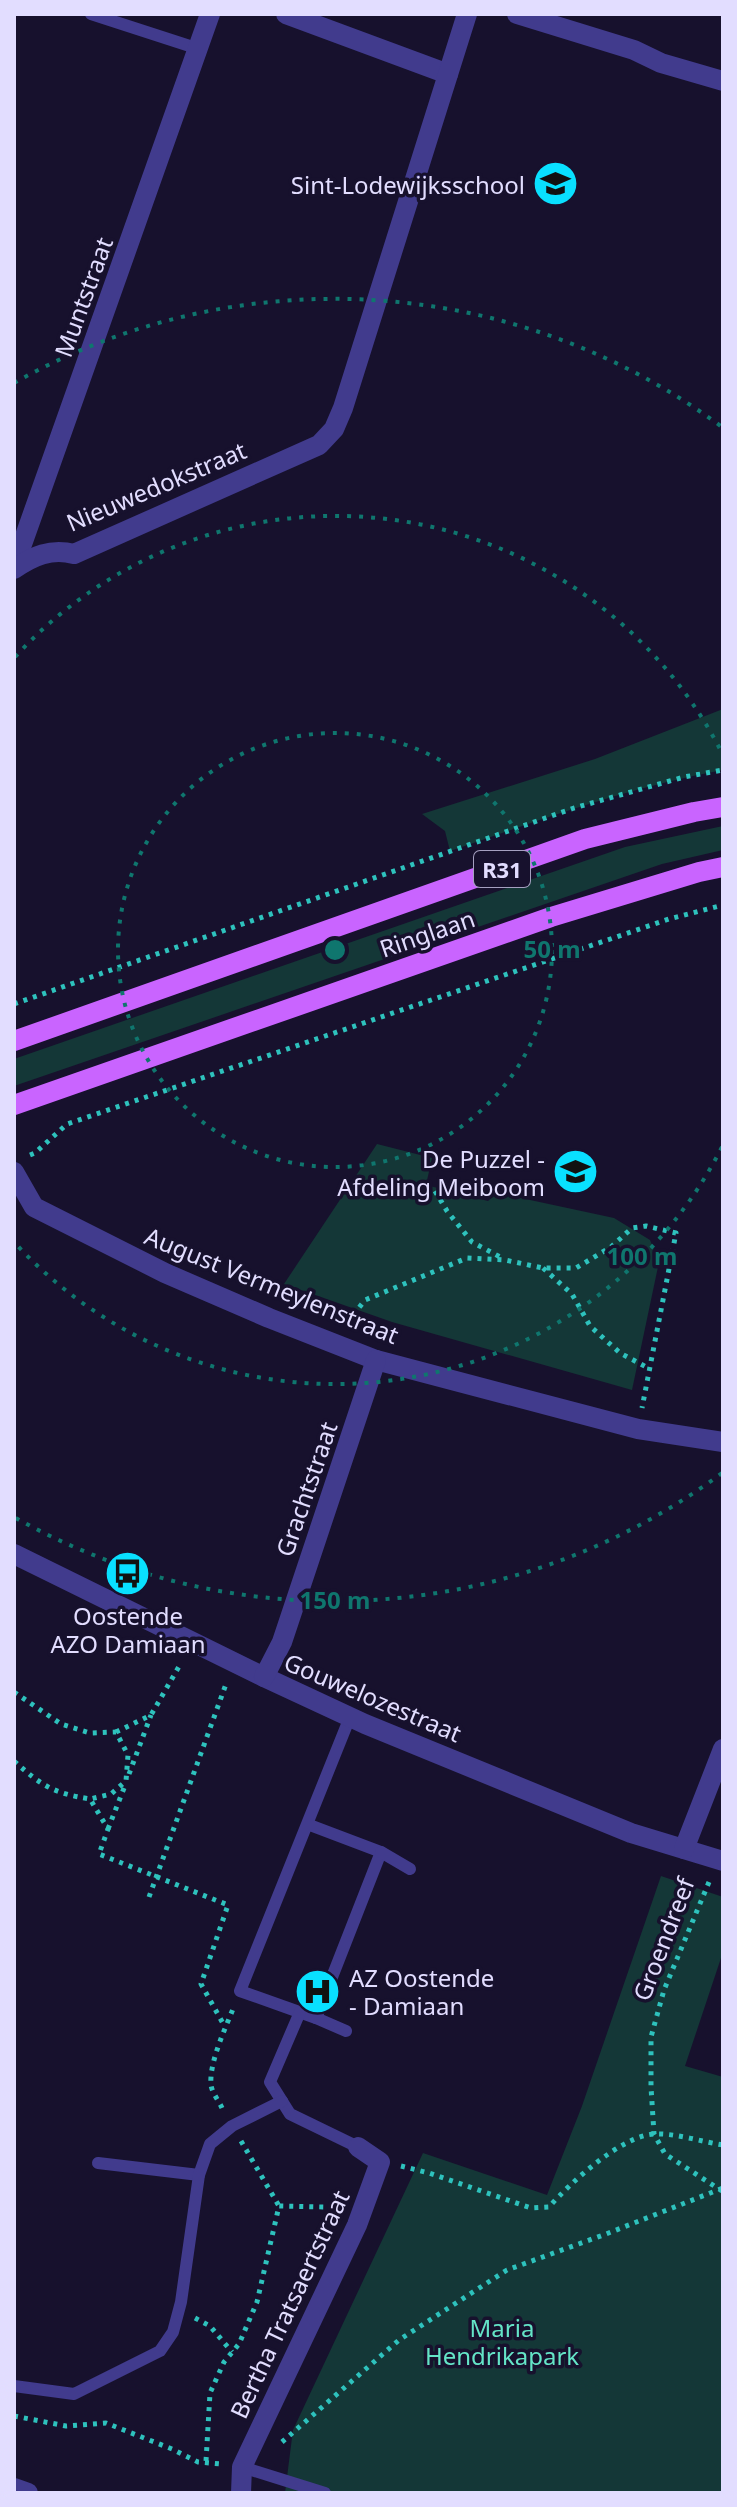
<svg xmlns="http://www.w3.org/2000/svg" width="737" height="2507" font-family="'Noto Sans',sans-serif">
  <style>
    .green { fill: #143737 }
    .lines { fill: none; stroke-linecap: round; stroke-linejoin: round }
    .path { stroke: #2ec2bd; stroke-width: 5; stroke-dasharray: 4 6; stroke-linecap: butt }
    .service { stroke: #413b8d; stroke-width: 12 }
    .minor { stroke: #413b8d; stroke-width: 20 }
    .primary { stroke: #c964ff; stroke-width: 20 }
    .ring { fill: none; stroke: #0f766e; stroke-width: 4; stroke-dasharray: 4 8 }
    .labels { text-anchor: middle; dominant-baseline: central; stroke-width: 7; stroke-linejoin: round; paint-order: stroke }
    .shield { fill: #17112d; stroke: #a5a0c0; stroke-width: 2 }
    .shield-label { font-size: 22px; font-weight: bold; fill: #e2ddff }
    .poi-label { font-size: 24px; fill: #e2ddff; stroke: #17112d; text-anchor: end }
    .street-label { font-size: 24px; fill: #e2ddff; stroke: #17112d }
    .park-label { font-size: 24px; fill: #64e4c7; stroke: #17112d }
    .centre { fill: #0f766e; stroke: #17112d; stroke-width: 4 }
    .ring-label { font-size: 24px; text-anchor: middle; font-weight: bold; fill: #0f766e; stroke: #17112d; stroke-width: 7; stroke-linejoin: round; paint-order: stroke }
  </style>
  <rect width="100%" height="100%" fill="#17112d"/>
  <!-- green -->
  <g class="green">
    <path d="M 723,709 L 723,770 C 629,787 540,820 450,851 L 445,831 L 422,814 L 595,759 Z"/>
    <path d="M 723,826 L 723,850 L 662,864 L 14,1086 L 14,1059 L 625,847 Z"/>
    <path d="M 377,1144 L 432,1158 L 426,1185 L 488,1201 L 497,1193 L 614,1218 L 650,1240 L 659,1262 L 632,1390 L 392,1322 L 284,1284 Z"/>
    <path d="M 661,1876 L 723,1897 L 723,1952 L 685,2066 L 723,2077 L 723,2493 L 285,2493 L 293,2430 L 423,2153 L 547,2195 L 582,2106 Z"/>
  </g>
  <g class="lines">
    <!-- path -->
    <g class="path">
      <path d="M 14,1004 L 574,808 L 684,777 L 723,770"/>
      <path d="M 30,1155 L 35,1153 L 67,1124 L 669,919 L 723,905"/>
      <path d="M 435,1191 L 447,1211 L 472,1242 L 504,1259"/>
      <path d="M 543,1268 L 572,1294 L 590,1326 L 620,1353 L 650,1369"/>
      <path d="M 347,1323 L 365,1300 L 467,1258 L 505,1260 L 543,1268 L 576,1268 L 611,1247 L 632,1228 L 646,1226 L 676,1233 L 642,1408"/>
      <path d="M 14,1692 L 61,1724 L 90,1733 L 116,1732 L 128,1755 L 126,1781 L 111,1794 L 90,1799"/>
      <path d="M 116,1732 L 151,1715 L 181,1663"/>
      <path d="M 14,1761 C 42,1786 53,1793 90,1799 L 108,1829 L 99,1854 L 228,1905 L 201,1984 L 225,2027"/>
      <path d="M 129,1774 L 151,1715"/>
      <path d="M 108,1829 L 126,1783"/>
      <path d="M 709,1882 L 664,1990 L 651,2037 L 651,2087 L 654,2134 L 665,2154 L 722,2191"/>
      <path d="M 149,1897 L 226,1684"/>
      <path d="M 222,2108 C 219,2101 212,2093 211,2085 C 209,2063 225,2029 233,2009"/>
      <path d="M 241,2141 L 279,2206"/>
      <path d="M 401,2166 L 429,2173 L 531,2208 L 549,2207 C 570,2183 622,2135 655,2134 C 675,2133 703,2142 723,2145"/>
      <path d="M 195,2318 L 210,2326 L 232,2352"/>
      <path d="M 14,2416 L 66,2426 L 106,2423 L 172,2449 L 198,2462 L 221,2464"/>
      <path d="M 282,2442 L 399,2340 L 507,2270 L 606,2234 L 723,2188"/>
      <path d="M 206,2461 L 210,2393 L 224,2362 L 239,2344 L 257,2302 L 279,2206 L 325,2207 L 340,2211"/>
    </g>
    <!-- service -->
    <g class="service">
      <path d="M 91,14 L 199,49"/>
      <path d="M 307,1824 L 381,1852 L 316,2018 L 240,1991 L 350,1717"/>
      <path d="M 381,1852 L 410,1869"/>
      <path d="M 300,2012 L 270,2082 L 290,2114 L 358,2147"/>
      <path d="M 316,2018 L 346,2031"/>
      <path d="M 98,2163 L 199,2175"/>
      <path d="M 14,2386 L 74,2394 L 160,2351 L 173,2332 L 181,2302 L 199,2175 L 210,2144 L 232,2126 L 282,2101"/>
      <path d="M 242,2467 L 325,2493"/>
    </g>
    <!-- minor -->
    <g class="minor">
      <path d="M 286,14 L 448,74"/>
      <path d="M 517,14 L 634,50 L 661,63 L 723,81"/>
      <path d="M 26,561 L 20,550 L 210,14"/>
      <path d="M 14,569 C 33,556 51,548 74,554 L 319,445 L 334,429 L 343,408 L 467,14"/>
      <path d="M 14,1172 L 34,1207 L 165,1273 L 269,1318 L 376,1360 L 638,1429 L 723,1442"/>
      <path d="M 14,1554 L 264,1677 L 365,1724 L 631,1833 L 723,1861"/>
      <path d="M 264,1677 L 282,1642 L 376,1360"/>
      <path d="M 684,1849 L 723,1749"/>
      <path d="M 14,2488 L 28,2493"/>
      <path d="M 241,2493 L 242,2467 L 357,2225 L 380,2162 L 358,2147"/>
    </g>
    <!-- primary -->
    <g class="primary">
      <path d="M 14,1041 L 585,839 L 694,812 L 723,807"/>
      <path d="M 14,1105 L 551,917 L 699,872 L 723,867"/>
    </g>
  </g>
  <!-- distance rings -->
  <g class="ring">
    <circle cx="335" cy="950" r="217"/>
    <path d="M722 1147A434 434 0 0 1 15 1243M15 657A434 434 0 0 1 722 753"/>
    <path d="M722 1473A651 651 0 0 1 14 1517M14 383A651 651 0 0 1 722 427"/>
  </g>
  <!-- icons -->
  <defs>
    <symbol id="school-disc" viewBox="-11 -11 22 22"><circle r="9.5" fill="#09e0ff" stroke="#17112d"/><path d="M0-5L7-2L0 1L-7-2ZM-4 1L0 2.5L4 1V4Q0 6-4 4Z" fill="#111"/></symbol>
    <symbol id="bus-disc" viewBox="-11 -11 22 22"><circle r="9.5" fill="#09e0ff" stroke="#17112d"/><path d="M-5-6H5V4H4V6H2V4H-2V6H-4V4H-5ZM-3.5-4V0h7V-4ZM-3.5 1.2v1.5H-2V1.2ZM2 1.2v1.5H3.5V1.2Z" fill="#111"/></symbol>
    <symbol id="hospital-disc" viewBox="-11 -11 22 22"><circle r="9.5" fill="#09e0ff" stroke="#17112d"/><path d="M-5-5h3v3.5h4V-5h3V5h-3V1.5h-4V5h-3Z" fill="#111"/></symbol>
  </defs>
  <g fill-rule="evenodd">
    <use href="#school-disc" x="530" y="158" width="51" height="51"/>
    <use href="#school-disc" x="550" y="1146" width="51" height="51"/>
    <use href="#bus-disc" x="102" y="1548" width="51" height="51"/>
    <use href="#hospital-disc" x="292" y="1966" width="51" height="51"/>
  </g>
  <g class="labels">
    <!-- shield labels -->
    <rect class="shield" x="474" y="851" width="56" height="36" rx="6"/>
    <g class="shield-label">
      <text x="502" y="869">R31</text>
    </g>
    <!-- poi labels -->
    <g class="poi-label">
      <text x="525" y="184">Sint-Lodewijksschool</text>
      <text x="545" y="1158">De Puzzel -<tspan x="545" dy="28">Afdeling Meiboom</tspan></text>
      <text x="128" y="1615" text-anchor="middle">Oostende<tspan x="128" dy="28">AZO Damiaan</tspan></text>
      <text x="349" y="1977" text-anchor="start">AZ Oostende<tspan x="349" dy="28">- Damiaan</tspan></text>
    </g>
    <!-- street labels -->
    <g class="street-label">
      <text transform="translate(83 297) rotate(-70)">Muntstraat</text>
      <text transform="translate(156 486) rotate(-23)">Nieuwedokstraat</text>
      <text transform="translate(427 933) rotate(-19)">Ringlaan</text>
      <text transform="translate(272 1285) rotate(22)">August Vermeylenstraat</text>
      <text transform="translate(306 1489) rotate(-71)">Grachtstraat</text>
      <text transform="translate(373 1697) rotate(23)">Gouwelozestraat</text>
      <text transform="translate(663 1939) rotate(-69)">Groendreef</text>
      <text transform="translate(289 2304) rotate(-65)">Bertha Tratsaertstraat</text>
    </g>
    <!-- park labels -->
    <g class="park-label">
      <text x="502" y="2327">Maria<tspan x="502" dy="28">Hendrikapark</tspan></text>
    </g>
  </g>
  <circle cx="335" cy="950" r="12" class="centre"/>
  <g class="ring-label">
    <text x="552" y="958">50 m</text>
    <text x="642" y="1265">100 m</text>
    <text x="335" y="1609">150 m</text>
  </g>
  <!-- border -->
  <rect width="737" height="2507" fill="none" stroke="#e2ddff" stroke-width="32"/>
</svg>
